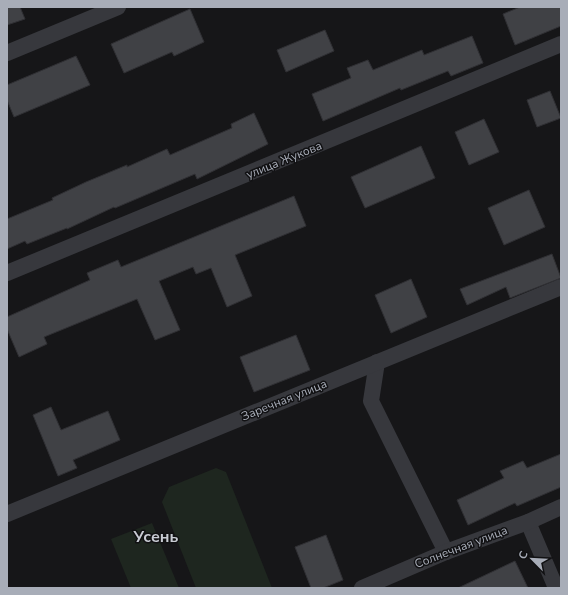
<svg xmlns="http://www.w3.org/2000/svg" width="568" height="595" font-family="'Nunito Sans',sans-serif">
  <style>
    .green { fill: #1e261f }
    .building { fill: #404145; stroke: #303034 }
    .lines { fill: none; stroke-linecap: round; stroke-linejoin: round }
    .minor { stroke: #37383d; stroke-width: 16 }
    .labels { text-anchor: middle; dominant-baseline: central; stroke-width: 3; stroke-linejoin: round; paint-order: stroke }
    .street-label { font-size: 12px; fill: #a8adb8; stroke: #111113 }
    .district-label { font-size: 16px; font-weight: bold; fill: #c9ccd4; stroke: #111113 }
  </style>
  <rect width="100%" height="100%" fill="#161618"/>
  <!-- green -->
  <g class="green">
    <path d="M 216,468 L 226,472 L 272,588 L 196,588 L 162,502 L 169,487 Z"/>
    <path d="M 152,523 L 179,588 L 131,588 L 111,539 Z"/>
  </g>
  <!-- building -->
  <g class="building">
    <path d="M 7,7 L 20,7 L 25,19 L 7,25 Z"/>
    <path d="M 520,7 L 561,7 L 561,26 L 515,45 L 503,14 Z"/>
    <path d="M 190,9 L 204,42 L 174,56 L 172,52 L 124,73 L 111,44 Z"/>
    <path d="M 325,30 L 334,51 L 286,72 L 277,50 Z"/>
    <path d="M 472,36 L 483,63 L 451,76 L 448,71 L 401,90 L 400,88 L 323,121 L 312,94 L 351,78 L 347,68 L 368,60 L 373,70 L 422,50 L 424,55 Z"/>
    <path d="M 76,56 L 90,85 L 14,117 L 7,100 L 7,85 Z"/>
    <path d="M 550,91 L 561,118 L 537,127 L 527,100 Z"/>
    <path d="M 254,113 L 268,144 L 197,179 L 195,174 L 115,208 L 114,207 L 67,229 L 67,228 L 27,244 L 25,241 L 7,249 L 7,219 L 53,200 L 52,198 L 86,182 L 127,165 L 127,167 L 167,149 L 170,155 L 232,128 L 231,124 Z"/>
    <path d="M 484,119 L 499,152 L 469,165 L 455,132 Z"/>
    <path d="M 421,146 L 435,178 L 365,208 L 351,177 Z"/>
    <path d="M 529,190 L 545,227 L 504,245 L 488,208 Z"/>
    <path d="M 294,196 L 306,226 L 235,255 L 252,296 L 227,307 L 211,268 L 196,274 L 193,267 L 159,281 L 180,330 L 155,340 L 137,299 L 44,337 L 47,344 L 19,357 L 7,329 L 7,317 L 90,280 L 87,273 L 118,260 L 121,267 Z"/>
    <path d="M 552,254 L 561,278 L 510,298 L 506,287 L 467,305 L 460,289 Z"/>
    <path d="M 411,279 L 427,317 L 391,333 L 375,295 Z"/>
    <path d="M 296,335 L 310,370 L 254,392 L 240,357 Z"/>
    <path d="M 51,407 L 61,430 L 108,411 L 120,440 L 73,460 L 77,468 L 58,476 L 33,415 Z"/>
    <path d="M 561,454 L 561,487 L 517,506 L 515,503 L 468,525 L 457,500 L 504,478 L 500,471 L 523,461 L 527,468 Z"/>
    <path d="M 326,535 L 343,580 L 323,588 L 311,588 L 295,547 Z"/>
    <path d="M 515,561 L 528,588 L 458,588 Z"/>
  </g>
  <g class="lines">
    <!-- minor -->
    <g class="minor">
      <path d="M 7,53 L 118,7"/>
      <path d="M 7,273 L 561,44"/>
      <path d="M 377,362 L 371,401 L 446,552"/>
      <path d="M 7,514 L 561,287"/>
      <path d="M 528,522 L 556,588"/>
      <path d="M 362,588 L 446,552 L 528,522 L 561,507"/>
    </g>
  </g>
  <g class="labels">
    <!-- street labels -->
    <g class="street-label">
      <text transform="translate(284 160) rotate(-22)">улица Жукова</text>
      <text transform="translate(284 400) rotate(-22)">Заречная улица</text>
      <text transform="translate(461 547) rotate(-21)">Солнечная улица</text>
    </g>
    <!-- district labels -->
    <g class="district-label">
      <text x="156" y="537">Усень</text>
    </g>
  </g>
  <!-- border -->
  <rect width="568" height="595" fill="none" stroke="#a8adb8" stroke-width="16"/>
  <!-- north arrow -->
  <g transform="translate(532 559) rotate(294)" stroke="#111113" stroke-width="3" paint-order="stroke">
  <path d="M0-3L7 15L0 10L-7 15Z" fill="#a8adb8"/>
  <text y="-6" font-size="11" font-weight="bold" text-anchor="middle" fill="#a8adb8">С</text>
  </g>
</svg>
